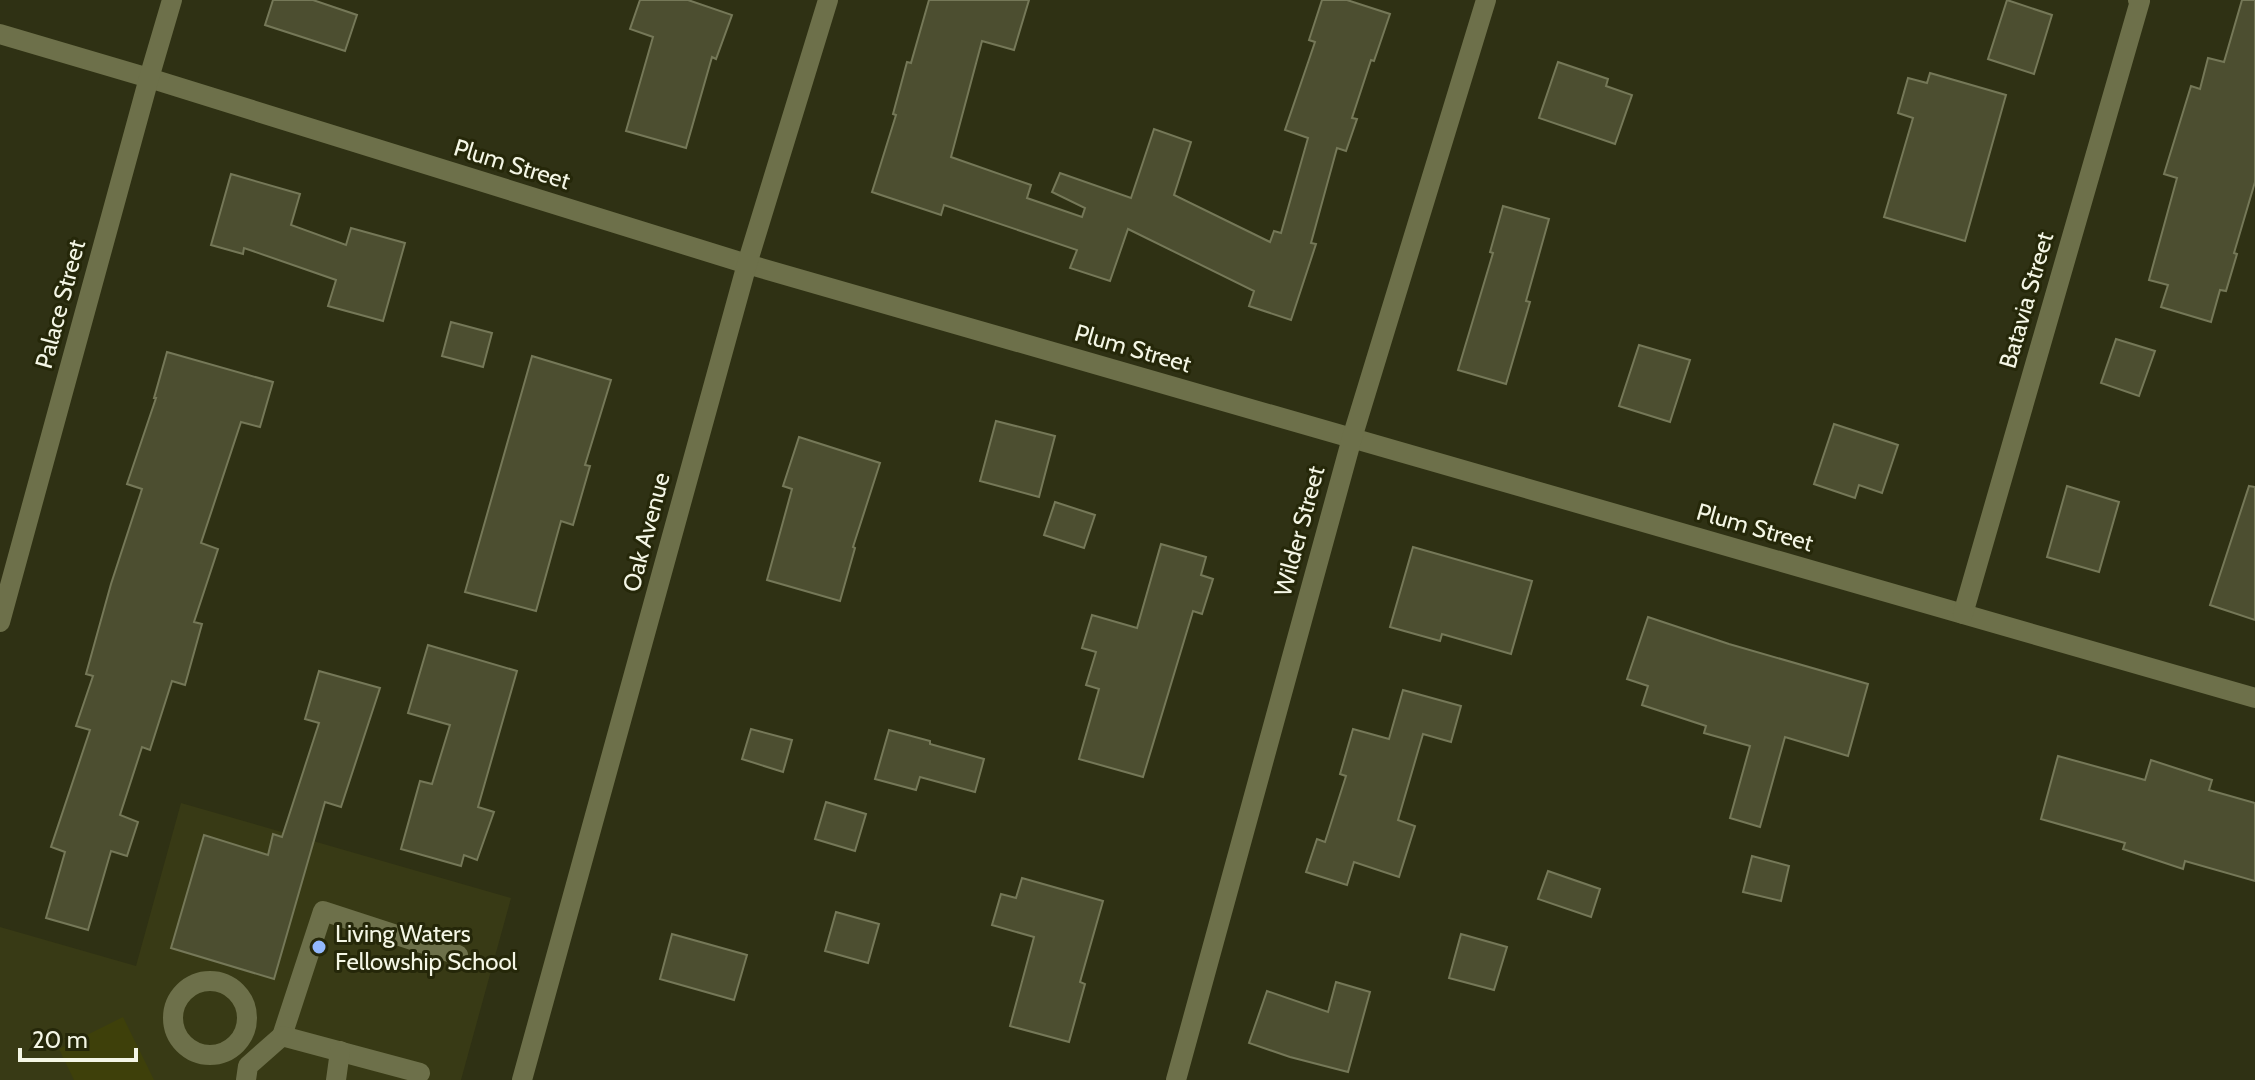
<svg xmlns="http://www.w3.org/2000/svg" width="2255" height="1080" font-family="Cabin,sans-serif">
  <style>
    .built { fill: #383a15 }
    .green { fill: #3e400a }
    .building { fill: #4c4e30; stroke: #757858; stroke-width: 2 }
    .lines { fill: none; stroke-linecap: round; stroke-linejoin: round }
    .minor { stroke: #6d704a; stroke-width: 20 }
    .poi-dot { fill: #92b8fd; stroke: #252709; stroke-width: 3 }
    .labels { text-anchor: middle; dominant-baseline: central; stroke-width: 6; stroke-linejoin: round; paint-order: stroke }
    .street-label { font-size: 24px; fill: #f4f6e5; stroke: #252709 }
    .poi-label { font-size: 24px; fill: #f4f6e5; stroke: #252709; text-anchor: start }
  </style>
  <rect width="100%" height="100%" fill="#2f3114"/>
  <!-- built -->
  <path class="built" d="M 181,803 L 511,898 L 461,1080 L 0,1080 L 0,927 L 136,966 Z"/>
  <!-- green -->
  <path class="green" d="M 123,1017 L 154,1080 L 74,1080 L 59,1049 Z"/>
  <!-- building -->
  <g class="building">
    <path d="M 273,0 L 313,0 L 357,15 L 345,51 L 265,25 Z"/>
    <path d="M 640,0 L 688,0 L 732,15 L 716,59 L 712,57 L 686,148 L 626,131 L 653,37 L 630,29 Z"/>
    <path d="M 929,0 L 1029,0 L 1014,50 L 982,41 L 951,157 L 1031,185 L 1027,198 L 1082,217 L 1085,208 L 1052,192 L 1060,173 L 1131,198 L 1154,129 L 1191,142 L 1174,195 L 1270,242 L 1274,231 L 1281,233 L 1308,138 L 1285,130 L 1315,42 L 1309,40 L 1322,0 L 1347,0 L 1390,14 L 1374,61 L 1371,60 L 1352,118 L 1357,119 L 1346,151 L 1337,148 L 1311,243 L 1316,244 L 1291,320 L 1249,306 L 1254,291 L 1128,229 L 1110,281 L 1070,268 L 1077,250 L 944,205 L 941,215 L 872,192 L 896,115 L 893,114 L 907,62 L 911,63 Z"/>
    <path d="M 2007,0 L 2052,15 L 2034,74 L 1988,59 Z"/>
    <path d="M 2242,0 L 2255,0 L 2255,182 L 2234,253 L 2237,254 L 2226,291 L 2220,290 L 2211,322 L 2161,307 L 2168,285 L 2149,280 L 2177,178 L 2164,174 L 2191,86 L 2200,89 L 2208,58 L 2224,62 Z"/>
    <path d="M 1558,62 L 1608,79 L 1606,86 L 1632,95 L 1615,144 L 1539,118 Z"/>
    <path d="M 1930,73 L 2006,95 L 1965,241 L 1884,217 L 1913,118 L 1898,113 L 1908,78 L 1927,83 Z"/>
    <path d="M 231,174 L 300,194 L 291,225 L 346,245 L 351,228 L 405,243 L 383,321 L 328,306 L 336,280 L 244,248 L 243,254 L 211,245 Z"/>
    <path d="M 1503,206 L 1549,219 L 1526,301 L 1530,302 L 1506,384 L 1458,370 L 1493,253 L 1490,252 Z"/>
    <path d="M 451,322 L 492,333 L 483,367 L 442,356 Z"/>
    <path d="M 2116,339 L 2155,351 L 2139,396 L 2101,383 Z"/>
    <path d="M 1639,345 L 1690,360 L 1670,422 L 1619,406 Z"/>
    <path d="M 167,352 L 273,382 L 260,427 L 241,422 L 201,543 L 218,549 L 194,622 L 202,624 L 185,685 L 172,681 L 150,750 L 142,747 L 120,815 L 138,822 L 127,856 L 111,851 L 88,930 L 46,918 L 65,852 L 51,847 L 90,730 L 76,726 L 93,676 L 86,674 L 111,584 L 142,489 L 127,484 L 156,398 L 154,398 Z"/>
    <path d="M 532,356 L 611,380 L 585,465 L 590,466 L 573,525 L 561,521 L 536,611 L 465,592 Z"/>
    <path d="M 996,421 L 1055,436 L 1039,497 L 980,481 Z"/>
    <path d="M 1834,424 L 1898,445 L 1882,493 L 1859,485 L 1855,498 L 1814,484 Z"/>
    <path d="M 799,437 L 880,463 L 853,547 L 855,548 L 840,601 L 767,580 L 792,489 L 783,486 Z"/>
    <path d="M 2067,486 L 2119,502 L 2099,572 L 2047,557 Z"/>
    <path d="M 2249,486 L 2255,487 L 2255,620 L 2210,605 Z"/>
    <path d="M 1055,502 L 1095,515 L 1084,548 L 1044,535 Z"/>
    <path d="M 1161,544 L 1206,557 L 1201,575 L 1213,579 L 1202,614 L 1193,611 L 1143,777 L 1079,759 L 1099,689 L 1086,685 L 1096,652 L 1082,648 L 1092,615 L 1137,628 Z"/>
    <path d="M 1413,547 L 1532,581 L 1511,654 L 1442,634 L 1440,641 L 1390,627 Z"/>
    <path d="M 1648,617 L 1729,644 L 1868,684 L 1848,756 L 1785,737 L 1760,827 L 1730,818 L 1750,746 L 1704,733 L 1706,726 L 1642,705 L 1648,686 L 1627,679 Z"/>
    <path d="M 428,645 L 517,671 L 478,807 L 494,812 L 477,860 L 464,855 L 461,866 L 401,849 L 420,781 L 432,784 L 450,725 L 408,713 Z"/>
    <path d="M 319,671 L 380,688 L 341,807 L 325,802 L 274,979 L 171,948 L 204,835 L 268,855 L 273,834 L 282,837 L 319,723 L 305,719 Z"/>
    <path d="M 1403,690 L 1461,706 L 1451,742 L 1423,734 L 1398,820 L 1415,826 L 1399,877 L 1354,862 L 1347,885 L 1306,872 L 1317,839 L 1325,842 L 1346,776 L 1340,774 L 1353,729 L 1389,739 Z"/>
    <path d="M 751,729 L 792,740 L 783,772 L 742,759 Z"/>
    <path d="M 889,730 L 930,741 L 930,744 L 984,759 L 975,792 L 920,777 L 916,790 L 875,779 Z"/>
    <path d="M 2058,756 L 2145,780 L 2151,760 L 2212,780 L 2209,790 L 2255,803 L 2255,881 L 2185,861 L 2183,869 L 2123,849 L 2125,843 L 2041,819 Z"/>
    <path d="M 826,802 L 866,814 L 855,851 L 815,839 Z"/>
    <path d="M 1752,856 L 1789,866 L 1781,901 L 1743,892 Z"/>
    <path d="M 1548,871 L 1600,889 L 1591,917 L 1538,899 Z"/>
    <path d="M 1022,878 L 1103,901 L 1080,982 L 1085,984 L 1069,1042 L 1010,1026 L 1034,937 L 992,925 L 1001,894 L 1016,898 Z"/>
    <path d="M 836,912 L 879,924 L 868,963 L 825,951 Z"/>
    <path d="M 672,934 L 747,955 L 734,1000 L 660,979 Z"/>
    <path d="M 1461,934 L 1507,947 L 1494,990 L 1449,978 Z"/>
    <path d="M 1336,982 L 1370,992 L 1348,1072 L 1290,1057 L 1249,1043 L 1267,991 L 1328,1012 Z"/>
  </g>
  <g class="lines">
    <!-- minor -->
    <g class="minor">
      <path d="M 0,34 L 149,78 L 747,264 L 2255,698"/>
      <path d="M 1963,614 L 2140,1 L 2138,0"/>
      <path d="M 0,622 L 149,78 L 172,0"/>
      <circle cx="210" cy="1018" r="37"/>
      <path d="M 282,1036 L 323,911 L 458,955"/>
      <path d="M 246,1080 L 248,1066 L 282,1036 L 420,1073"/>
      <path d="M 336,1080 L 340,1051"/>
      <path d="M 522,1080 L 747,264 L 828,0"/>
      <path d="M 1176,1080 L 1352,438 L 1486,0"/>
    </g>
  </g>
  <!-- markers -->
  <circle class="poi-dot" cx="319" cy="947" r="8"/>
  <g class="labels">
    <!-- street labels -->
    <g class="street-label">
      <text transform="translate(512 164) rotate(17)">Plum Street</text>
      <text transform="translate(2026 300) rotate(-74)">Batavia Street</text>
      <text transform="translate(60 304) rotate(-75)">Palace Street</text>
      <text transform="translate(1133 348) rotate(16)">Plum Street</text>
      <text transform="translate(1755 527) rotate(16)">Plum Street</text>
      <text transform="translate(1299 531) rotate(-75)">Wilder Street</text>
      <text transform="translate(646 532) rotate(-75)">Oak Avenue</text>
    </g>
    <!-- poi labels -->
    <g class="poi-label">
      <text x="335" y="933">Living Waters<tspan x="335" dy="28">Fellowship School</tspan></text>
    </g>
  </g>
  <!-- scale -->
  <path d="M20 1048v12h116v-12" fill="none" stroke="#f4f6e5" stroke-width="4"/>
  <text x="32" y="1048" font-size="24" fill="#f4f6e5" stroke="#252709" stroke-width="6" paint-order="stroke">20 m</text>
</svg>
